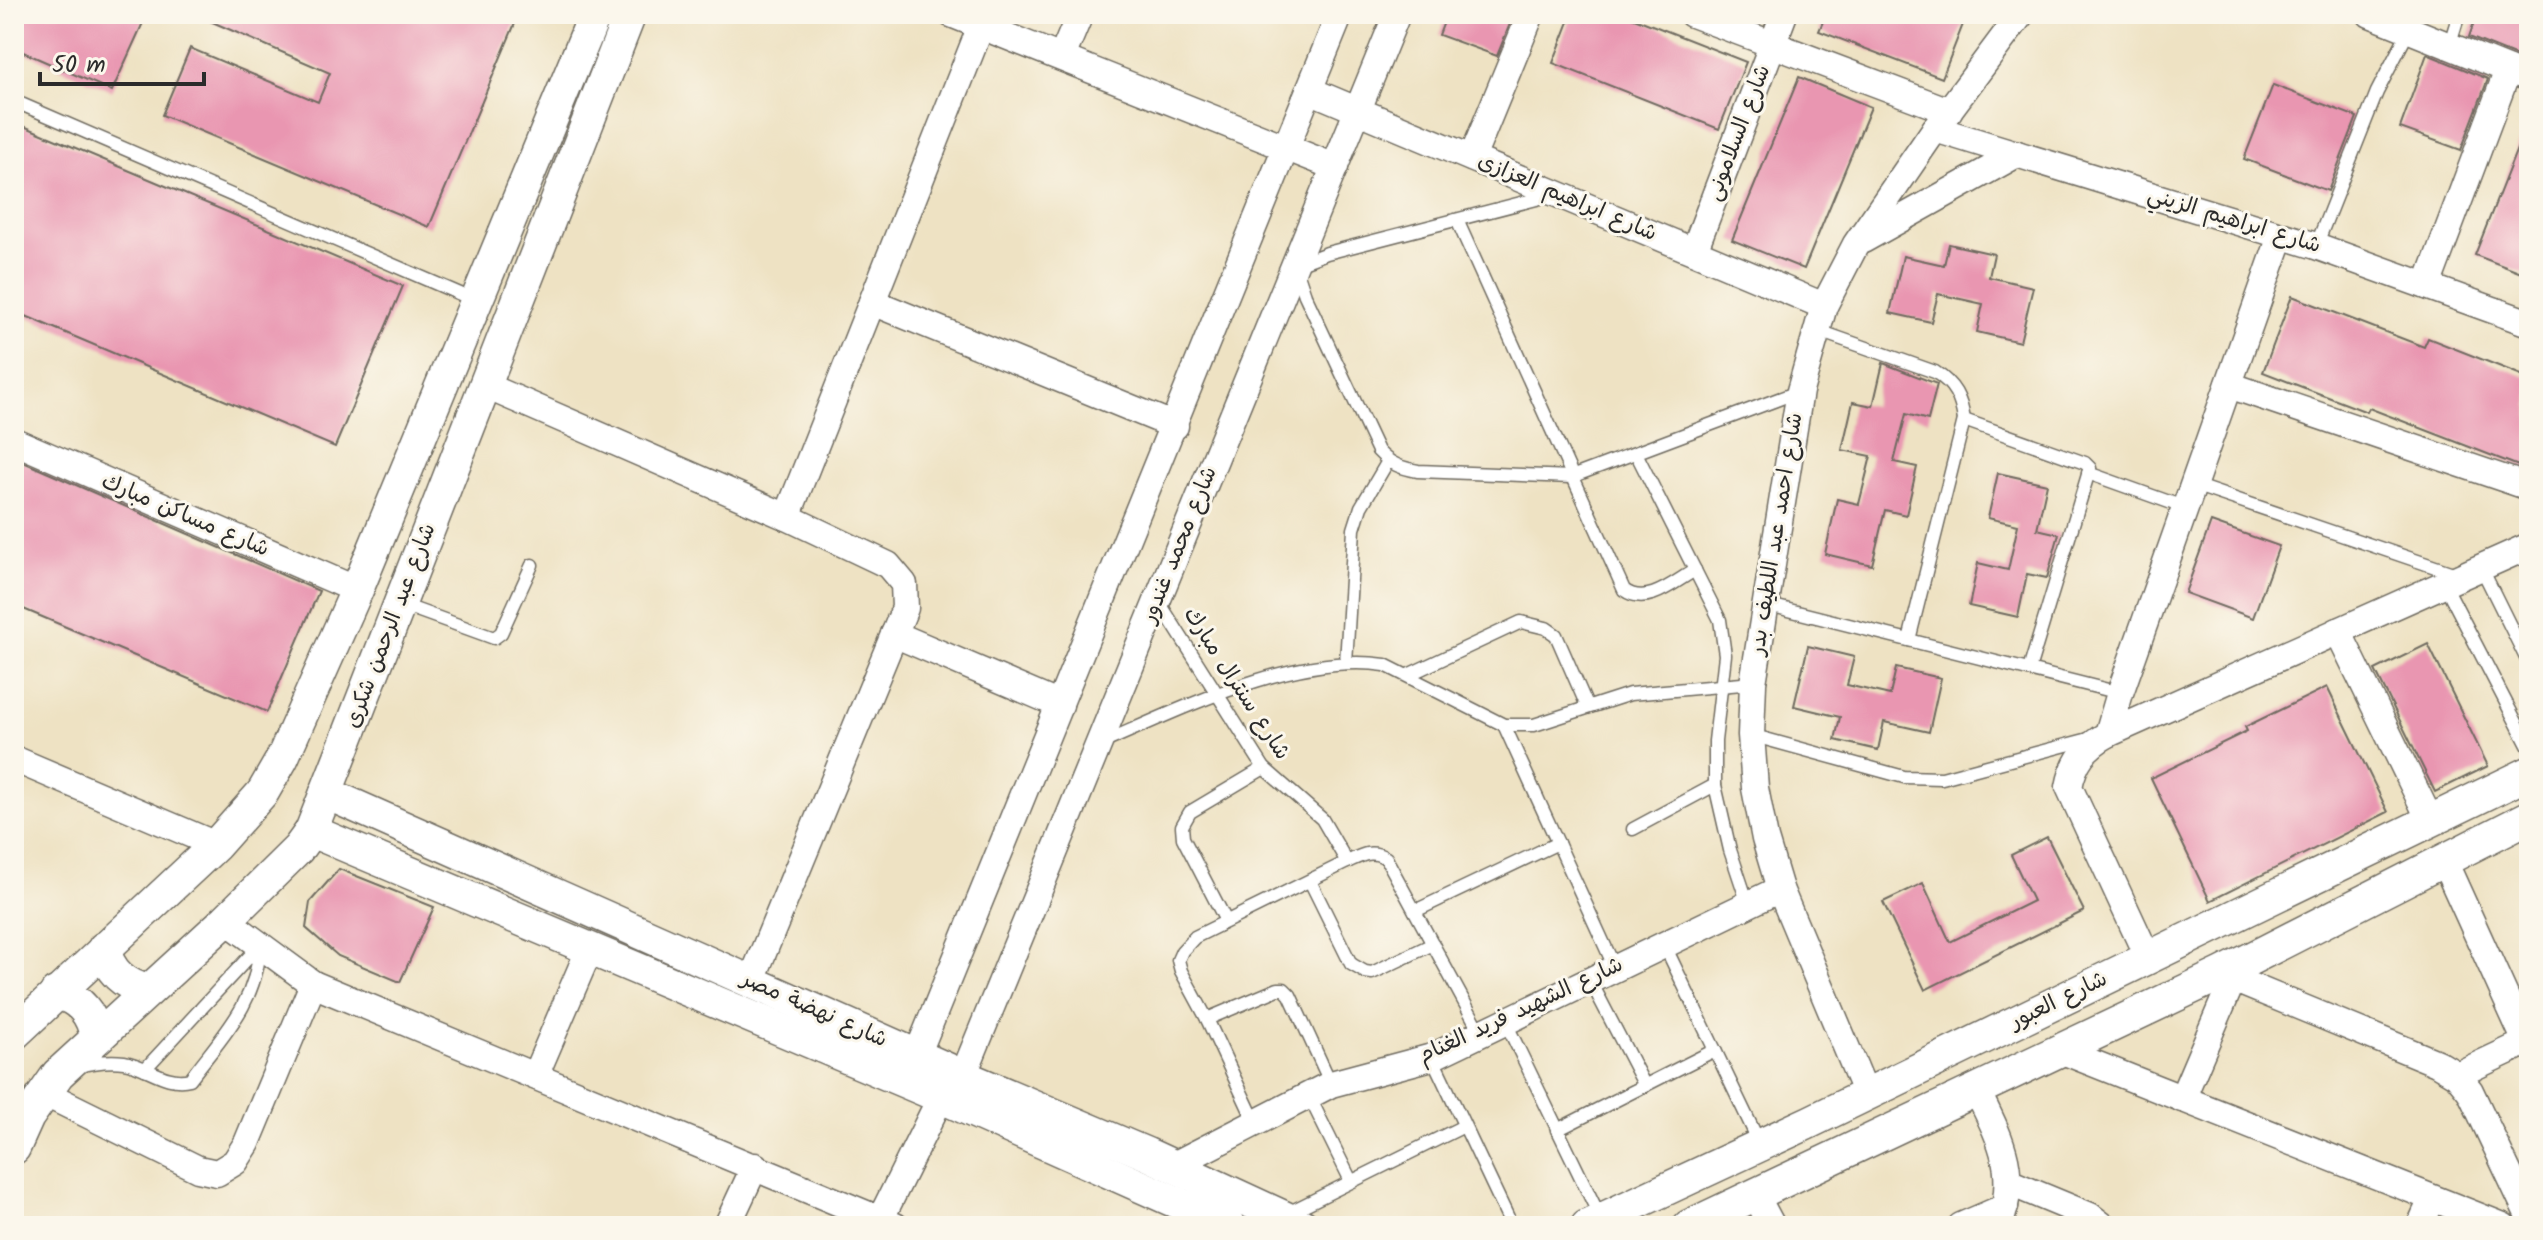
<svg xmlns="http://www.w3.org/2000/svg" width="2543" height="1240" font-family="Kalam,'Playpen Sans Arabic',sans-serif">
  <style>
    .building { fill: #e996b1 }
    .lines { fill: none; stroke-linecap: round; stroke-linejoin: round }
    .service-casing { stroke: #6f6b60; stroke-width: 15 }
    .minor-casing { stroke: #6f6b60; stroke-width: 29 }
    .tertiary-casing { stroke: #6f6b60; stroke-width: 35 }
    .service { stroke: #fff; stroke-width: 12 }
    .minor { stroke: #fff; stroke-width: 26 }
    .tertiary { stroke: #fff; stroke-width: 32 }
    .labels { text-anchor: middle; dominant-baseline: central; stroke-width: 6; stroke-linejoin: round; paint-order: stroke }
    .street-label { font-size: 22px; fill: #2b2b2b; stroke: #fbf7ec }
  </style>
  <rect width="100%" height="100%" fill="#fbf7ec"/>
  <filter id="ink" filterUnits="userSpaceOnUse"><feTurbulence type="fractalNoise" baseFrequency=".0125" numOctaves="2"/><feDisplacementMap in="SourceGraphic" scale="16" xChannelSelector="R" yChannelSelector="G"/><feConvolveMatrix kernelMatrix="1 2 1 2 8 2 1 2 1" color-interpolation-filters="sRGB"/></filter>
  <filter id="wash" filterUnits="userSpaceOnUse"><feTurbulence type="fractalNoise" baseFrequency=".006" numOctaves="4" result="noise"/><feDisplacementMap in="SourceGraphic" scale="32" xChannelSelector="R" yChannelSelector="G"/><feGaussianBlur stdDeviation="1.8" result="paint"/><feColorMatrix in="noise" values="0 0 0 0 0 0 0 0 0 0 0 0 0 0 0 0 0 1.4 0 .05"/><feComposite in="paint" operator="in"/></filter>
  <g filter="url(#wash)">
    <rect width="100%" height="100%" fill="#eee2c3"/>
    <g id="blocks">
      <!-- building -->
      <g class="building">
        <path d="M 14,14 L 147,14 L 112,91 L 14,48 Z"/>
        <path d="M 194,14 L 519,14 L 429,227 L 162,115 L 190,48 L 318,102 L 330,73 Z"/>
        <path d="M 1447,14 L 1514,14 L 1497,56 L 1439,35 Z"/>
        <path d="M 1572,14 L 1624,14 L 1746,62 L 1719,129 L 1553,63 Z"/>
        <path d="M 1826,14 L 1967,14 L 1942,78 L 1819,31 Z"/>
        <path d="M 2477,14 L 2529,14 L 2529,61 L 2469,37 Z"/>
        <path d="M 2427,54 L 2488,79 L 2461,150 L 2400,128 Z"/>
        <path d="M 1799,77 L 1871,107 L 1804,269 L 1732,240 Z"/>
        <path d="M 2273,85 L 2357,117 L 2328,191 L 2244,159 Z"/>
        <path d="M 2528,121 L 2529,121 L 2529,276 L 2475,255 Z"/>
        <path d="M 14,122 L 403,286 L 335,447 L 14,311 Z"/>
        <path d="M 1949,244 L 1994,254 L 1989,277 L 2033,287 L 2020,342 L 1977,332 L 1983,304 L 1938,294 L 1931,322 L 1890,313 L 1903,256 L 1944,265 Z"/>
        <path d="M 2292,296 L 2424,347 L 2428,338 L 2529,378 L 2529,470 L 2369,408 L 2367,412 L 2263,372 Z"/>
        <path d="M 1883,363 L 1937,384 L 1928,420 L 1906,414 L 1894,462 L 1917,467 L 1906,515 L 1885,510 L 1872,565 L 1825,554 L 1837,499 L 1859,504 L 1871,456 L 1842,450 L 1853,402 L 1873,406 Z"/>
        <path d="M 14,458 L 319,591 L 267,712 L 14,605 Z"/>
        <path d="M 1998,473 L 2047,484 L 2037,529 L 2059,534 L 2047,578 L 2027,574 L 2018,617 L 1969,606 L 1978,563 L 2008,570 L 2018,525 L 1988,518 Z"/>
        <path d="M 2211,522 L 2279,546 L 2253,618 L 2185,593 Z"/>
        <path d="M 2428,644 L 2488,766 L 2435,792 L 2375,670 Z"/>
        <path d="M 1808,646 L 1854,657 L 1847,685 L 1890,695 L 1896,668 L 1941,678 L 1929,732 L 1884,722 L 1878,750 L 1835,740 L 1840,717 L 1794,706 Z"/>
        <path d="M 2327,687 L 2388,812 L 2210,901 L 2151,778 L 2247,731 L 2245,727 Z"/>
        <path d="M 2047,837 L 2084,911 L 1925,990 L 1883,902 L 1923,883 L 1950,942 L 2033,901 L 2011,855 Z"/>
        <path d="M 339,869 L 434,907 L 400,982 L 338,956 L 306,928 L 310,902 Z"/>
      </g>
    </g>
  </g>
  <g filter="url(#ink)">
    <use href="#blocks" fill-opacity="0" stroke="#6f6b60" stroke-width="2"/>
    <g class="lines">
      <defs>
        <g id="service">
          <path d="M 2449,46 L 2459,14"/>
          <path d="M 14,101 L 474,300"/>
          <path d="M 1552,195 L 1327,253 L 1295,265 L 1305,295 L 1378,451 C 1390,464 1401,468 1418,471 L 1571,477 L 1800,391"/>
          <path d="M 1457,220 L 1624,590 C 1647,607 1674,582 1695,570"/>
          <path d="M 2316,246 L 2377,92 L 2409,30"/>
          <path d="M 1816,330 L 1935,372 C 1954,384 1961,398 1964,420 L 1909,640"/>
          <path d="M 1964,420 L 2085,463 L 2090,468 L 2029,670"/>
          <path d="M 1636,453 L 1720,620 L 1725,655 L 1715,741 L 1715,785 L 1730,850 L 1748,904"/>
          <path d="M 2088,473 L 2186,508"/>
          <path d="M 2194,485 L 2456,574"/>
          <path d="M 2481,567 L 2529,664"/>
          <path d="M 2444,583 L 2529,747"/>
          <path d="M 1159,602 L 1264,768 L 1322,819 L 1347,862 L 1195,937 L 1182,951 L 1178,960 L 1181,971 L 1207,1019 L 1256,1124"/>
          <path d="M 400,604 L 494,638 L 501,633 L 532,565"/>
          <path d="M 1765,604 L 2120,693"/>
          <path d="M 1346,663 L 1354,529 L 1361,507 L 1388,461"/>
          <path d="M 1408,675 L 1521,622 L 1546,628 L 1556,635 L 1587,706"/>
          <path d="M 1504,725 L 1615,968"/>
          <path d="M 1751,735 L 1904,777 L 1942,778 L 2089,739"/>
          <path d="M 1102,743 C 1183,708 1295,652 1385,665 L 1504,725 L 1534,725 L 1630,694 L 1753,683"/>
          <path d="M 1633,829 L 1715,785"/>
          <path d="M 1347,862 C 1362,855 1371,849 1386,858 L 1481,1033"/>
          <path d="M 1310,881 L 1351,964 L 1365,972 L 1372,973 L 1433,944"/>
          <path d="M 1415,911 L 1558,843"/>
          <path d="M 1226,921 L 1183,838 L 1182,826 L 1190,812 L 1264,768"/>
          <path d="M 1664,944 L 1760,1144"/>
          <path d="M 1590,980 L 1645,1086"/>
          <path d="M 1207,1019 L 1278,989 L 1284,989 L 1290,995 L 1331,1084"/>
          <path d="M 1505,1021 L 1601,1219"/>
          <path d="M 1432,1057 L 1512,1226"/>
          <path d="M 79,1066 C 94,1062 109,1060 124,1062 C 148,1066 165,1085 190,1079 C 223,1035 257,1003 260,945"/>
          <path d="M 145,1069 L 260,945"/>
          <path d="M 1309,1096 L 1351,1181"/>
          <path d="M 1557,1130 L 1715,1050"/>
          <path d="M 1288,1213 L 1464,1126"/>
        </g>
        <g id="minor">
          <path d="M 951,14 L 1335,167"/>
          <path d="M 1692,14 L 1949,111"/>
          <path d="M 2370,14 L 2529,78"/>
          <path d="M 1062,57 L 1080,14"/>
          <path d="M 1309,90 L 1824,306"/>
          <path d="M 1935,129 L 2316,246 L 2529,323"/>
          <path d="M 1472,158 L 1531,14"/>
          <path d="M 1863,240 L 2017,154"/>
          <path d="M 1694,251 L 1784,14"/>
          <path d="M 2427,286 L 2508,70"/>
          <path d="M 872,302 L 1175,426"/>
          <path d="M 484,385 L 787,517 L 888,565 L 904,584 L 905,608 L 751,982"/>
          <path d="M 2229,385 L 2529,487"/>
          <path d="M 14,441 L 357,590"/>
          <path d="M 787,517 L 981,26"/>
          <path d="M 2338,631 L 2430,820"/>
          <path d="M 894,634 L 1060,705"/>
          <path d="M 2108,734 L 2120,693 L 2281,236"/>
          <path d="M 14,759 L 216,845"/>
          <path d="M 2443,859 L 2526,1042"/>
          <path d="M 226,920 L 313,984 L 895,1226"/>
          <path d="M 2148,958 L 2069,787 C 2074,761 2085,747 2108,734 L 2529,546"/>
          <path d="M 2221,974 L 2437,1063 L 2457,1075 L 2470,1091 L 2529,1216"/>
          <path d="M 2060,1050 L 2503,1226"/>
          <path d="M 917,1055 L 1340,14"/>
          <path d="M 2457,1075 L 2529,1041"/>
          <path d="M 535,1076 L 590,948"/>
          <path d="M 963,1076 L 1397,14"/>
          <path d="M 1977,1091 C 2001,1140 2019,1172 1999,1226"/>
          <path d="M 44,1093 L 198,1169 L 217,1173 L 235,1162 L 247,1143 L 313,984"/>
          <path d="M 1866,1094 L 1780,889 L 1765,839 L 1755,788 L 1751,735 L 1753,683 L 1800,391 L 1824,306 L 1856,244 L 1935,129 L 2021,14"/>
          <path d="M 2182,1099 L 2233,979"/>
          <path d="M 1172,1166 L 1331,1084 L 1432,1057 L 1780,889"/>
          <path d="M 2008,1182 L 2090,1216 L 2103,1226"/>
          <path d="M 1755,1194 L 1772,1226"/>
          <path d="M 880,1220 L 941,1097"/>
          <path d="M 727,1226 L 755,1166"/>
          <path d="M 1961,1226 L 2005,1207"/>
          <path d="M 2420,1226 L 2432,1199"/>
        </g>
        <g id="tertiary">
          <path d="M 326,793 L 963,1076 L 1147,1154 L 1303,1226"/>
          <path d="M 311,831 L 941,1097 L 1230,1226"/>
          <path d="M 104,948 C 109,972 125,985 148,991"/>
          <path d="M 56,993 C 80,998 93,1014 96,1038"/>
          <path d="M 14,1034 L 216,845 L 263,792 L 282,759 L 357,590 L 595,14"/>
          <path d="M 14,1148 L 28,1117 L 58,1074 L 226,920 L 298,849 L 311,831 L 630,14"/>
          <path d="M 1587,1226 L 1810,1122 L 2529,773"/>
          <path d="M 1689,1226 L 2221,974 L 2529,817"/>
        </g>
      </defs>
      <!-- service casing -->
      <use href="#service" class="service-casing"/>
      <!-- minor casing -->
      <use href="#minor" class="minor-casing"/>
      <!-- tertiary casing -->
      <use href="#tertiary" class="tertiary-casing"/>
      <!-- service -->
      <use href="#service" class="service"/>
      <!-- minor -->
      <use href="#minor" class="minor"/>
      <!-- tertiary -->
      <use href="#tertiary" class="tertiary"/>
    </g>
  </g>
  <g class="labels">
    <!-- street labels -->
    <g class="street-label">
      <text transform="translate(1739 133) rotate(-69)">شارع السلامونى</text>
      <text transform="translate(1567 198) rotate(23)">شارع ابراهيم العزازى</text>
      <text transform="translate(2234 221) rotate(17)">شارع ابراهيم الزيني</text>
      <text transform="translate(185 516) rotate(23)">شارع مساكن مبارك</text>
      <text transform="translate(1777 534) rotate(-81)">شارع احمد عبد اللطيف بدر</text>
      <text transform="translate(1180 545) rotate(-68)">شارع محمد غندور</text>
      <text transform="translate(391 626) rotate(-69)">شارع عبد الرحمن شكرى</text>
      <text transform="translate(1236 684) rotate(57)">شارع سنترال مبارك</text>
      <text transform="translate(2059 1001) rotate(-26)">شارع العبور</text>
      <text transform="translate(814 1010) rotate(24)">شارع نهضة مصر</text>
      <text transform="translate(1521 1011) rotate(-25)">شارع الشهيد فريد الغنام</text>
    </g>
  </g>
  <!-- margin -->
  <rect width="2543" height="1240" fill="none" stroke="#fbf7ec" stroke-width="48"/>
  <!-- scale -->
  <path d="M40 72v12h164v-12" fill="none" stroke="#2b2b2b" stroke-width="4"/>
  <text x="52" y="72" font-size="24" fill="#2b2b2b" stroke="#fbf7ec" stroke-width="6" paint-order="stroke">50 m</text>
</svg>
